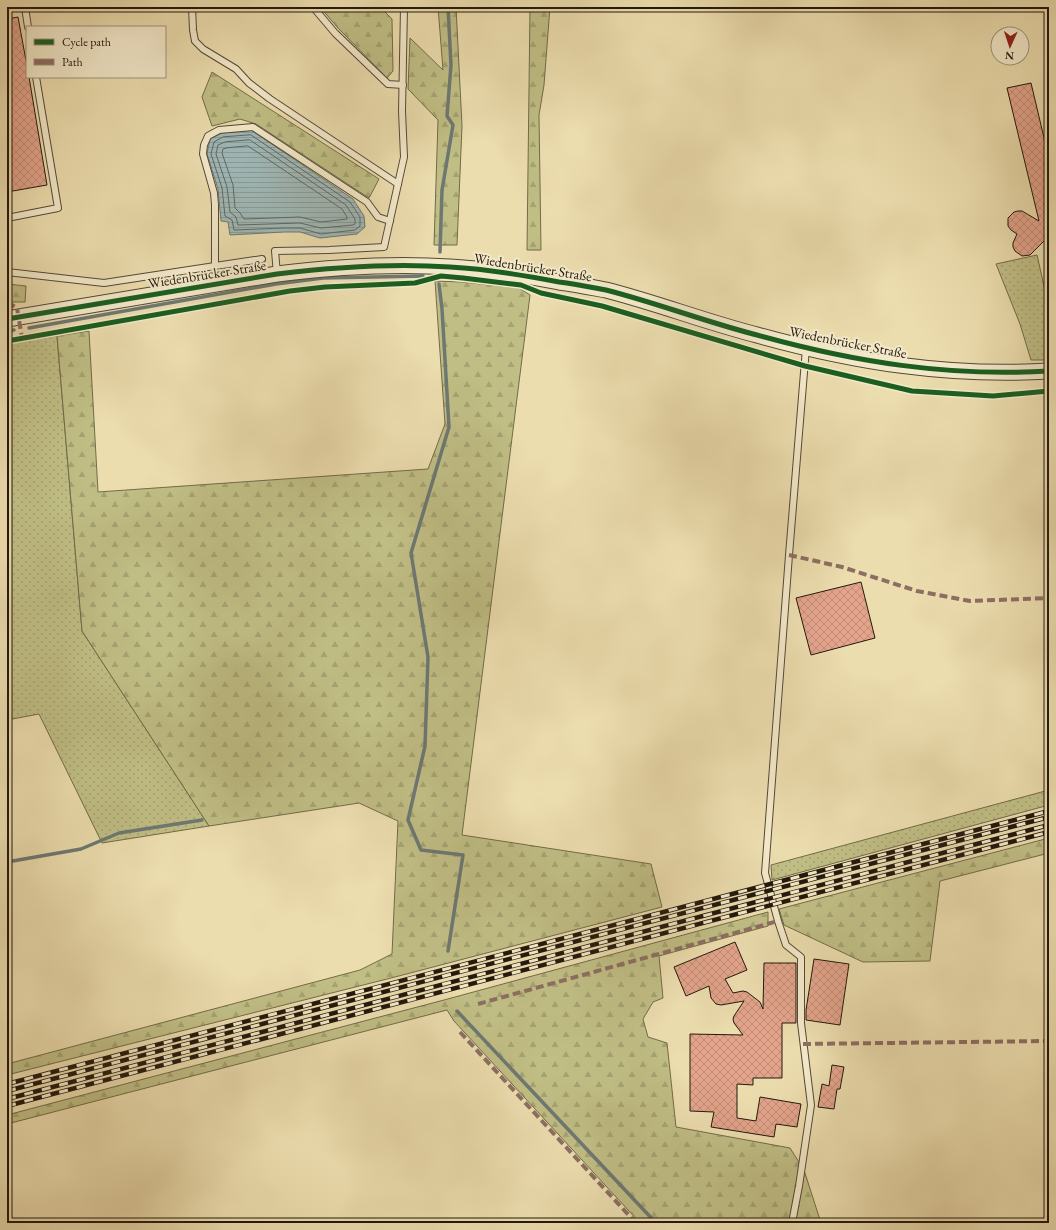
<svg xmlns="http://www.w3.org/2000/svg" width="1056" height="1230" font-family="'EB Garamond',serif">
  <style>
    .grass { fill: url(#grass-dots); stroke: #716b49 }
    .forest { fill: url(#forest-firs); stroke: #716b49 }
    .water { fill: url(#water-rules); stroke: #6d7873 }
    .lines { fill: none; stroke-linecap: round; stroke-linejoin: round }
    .shore { stroke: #606862; stroke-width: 1 }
    .stream { stroke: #6d7873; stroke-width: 3.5 }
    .building { fill: url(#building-cross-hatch); stroke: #22180d }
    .service-casing { stroke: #544935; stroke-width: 8 }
    .tertiary-casing { stroke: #544935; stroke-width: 17 }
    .service { stroke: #f3e9ca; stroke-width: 6 }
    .tertiary { stroke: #f3e9ca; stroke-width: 15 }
    .rail-casing { stroke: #22180d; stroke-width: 4.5 }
    .rail { stroke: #f3e9ca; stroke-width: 3; stroke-dasharray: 9; stroke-linecap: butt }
    .quiet { stroke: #8d6e63; stroke-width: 4; stroke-dasharray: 8 4; stroke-linecap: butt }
    .cycleway-casing { stroke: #f3e9ca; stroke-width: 8 }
    .cycleway { stroke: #1b5e20; stroke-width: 5 }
    .labels { text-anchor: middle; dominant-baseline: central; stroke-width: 4; stroke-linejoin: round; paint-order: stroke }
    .street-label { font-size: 14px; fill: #22180d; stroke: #f3e9ca }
  </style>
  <defs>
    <pattern id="grass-dots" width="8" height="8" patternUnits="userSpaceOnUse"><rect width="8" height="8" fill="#c0be85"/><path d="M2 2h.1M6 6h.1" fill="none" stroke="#a5a372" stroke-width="1.8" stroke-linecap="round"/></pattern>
    <pattern id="forest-firs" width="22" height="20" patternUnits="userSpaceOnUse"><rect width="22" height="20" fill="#c0be85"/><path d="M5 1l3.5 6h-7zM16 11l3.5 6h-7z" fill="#a5a372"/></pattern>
    <pattern id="water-rules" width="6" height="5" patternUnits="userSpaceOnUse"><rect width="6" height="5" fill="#9fb8b7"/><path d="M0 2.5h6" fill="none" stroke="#899d9c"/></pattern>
    <pattern id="building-cross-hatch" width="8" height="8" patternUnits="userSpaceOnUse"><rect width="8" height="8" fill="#e3a48b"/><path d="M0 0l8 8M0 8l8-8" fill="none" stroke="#c28c77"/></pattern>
  </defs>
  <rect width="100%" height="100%" fill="#ecddae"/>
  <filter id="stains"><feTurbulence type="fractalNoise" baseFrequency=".005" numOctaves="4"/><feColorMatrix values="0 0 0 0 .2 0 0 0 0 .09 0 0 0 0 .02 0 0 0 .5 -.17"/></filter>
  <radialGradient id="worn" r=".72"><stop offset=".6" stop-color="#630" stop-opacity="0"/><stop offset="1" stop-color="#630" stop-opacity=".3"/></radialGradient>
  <!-- grass -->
  <g class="grass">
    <path d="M 1037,255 L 1049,308 L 1049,360 L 1031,360 L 1020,324 L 996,264 Z"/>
    <path d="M 57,336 L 82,631 L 209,826 L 102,843 L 39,714 L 7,720 L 7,344 Z"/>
    <path d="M 1049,790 L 1049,805 L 772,880 L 771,865 Z"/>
  </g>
  <!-- forest -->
  <g class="forest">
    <path d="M 320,7 L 380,7 L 392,19 L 393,71 L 387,78 L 338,28 Z"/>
    <path d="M 438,7 L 456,7 L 462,126 L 457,245 L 434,245 L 438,120 L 408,89 L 410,38 L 443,70 Z"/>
    <path d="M 530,7 L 550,7 L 544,85 L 539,115 L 541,250 L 527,250 Z"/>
    <path d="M 212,72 L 379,179 L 369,198 L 256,124 L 240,119 L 212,126 L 202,97 Z"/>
    <path d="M 435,281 L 462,282 L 519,288 L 530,295 L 462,835 L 651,864 L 662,907 L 395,977 L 7,1075 L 7,1064 L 360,970 L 392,954 L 398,821 L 359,803 L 209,826 L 82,631 L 57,336 L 89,331 L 98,492 L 428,469 L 445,424 Z"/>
    <path d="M 7,284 L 26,286 L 25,302 L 7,302 Z"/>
    <path d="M 1049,838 L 1049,853 L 940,881 L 930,961 L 863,962 L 784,925 L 779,909 Z"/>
    <path d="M 768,912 L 768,926 L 659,956 L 663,998 L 653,1002 L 643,1019 L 648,1037 L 667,1043 L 676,1127 L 790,1148 L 804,1170 L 821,1223 L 640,1223 L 454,1021 L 447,1010 L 7,1124 L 7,1115 L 444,1000 Z"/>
  </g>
  <!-- water -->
  <path class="water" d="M 251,130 L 353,199 L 364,216 L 365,227 L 357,234 L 320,238 L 300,232 L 284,232 L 230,235 L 228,222 L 221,221 L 218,189 L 207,154 L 210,139 L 222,133 Z"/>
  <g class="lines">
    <!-- shore -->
    <g class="shore">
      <path d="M 251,135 L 350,202 L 360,217 L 360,226 L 355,230 L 321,234 L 300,228 L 284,228 L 234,230 L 232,220 L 225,216 L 222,188 L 211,154 L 214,142 L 223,137 Z"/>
      <path d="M 250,140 L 346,205 L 355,219 L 355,224 L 353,225 L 321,228 L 300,223 L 238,225 L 236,217 L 230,212 L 227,187 L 216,154 L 218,145 L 225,142 Z"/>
      <path d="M 248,146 L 342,209 L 347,217 L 347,219 L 321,222 L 300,217 L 244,219 L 240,213 L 235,208 L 233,185 L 222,153 L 223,149 L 226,148 Z"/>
    </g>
    <!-- stream -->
    <g class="stream">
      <path d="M 440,252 L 442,190 L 453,125 L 447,116 L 451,65 L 448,7"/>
      <path d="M 439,284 L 442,309 L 449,427 L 411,553 L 428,657 L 425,746 L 408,820 L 421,850 L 463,855 L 448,951"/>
      <path d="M 29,328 L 276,284 L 323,278 L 423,276"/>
      <path d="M 7,331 L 14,330"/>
      <path d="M 7,862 L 81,849 L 119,833 L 202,820"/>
      <path d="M 457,1011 L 656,1223"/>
    </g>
  </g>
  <!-- building -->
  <g class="building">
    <path d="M 18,17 L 27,66 L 27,77 L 29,77 L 47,185 L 7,192 L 7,19 Z"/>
    <path d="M 1031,83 L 1049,159 L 1049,247 L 1046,247 L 1044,241 L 1030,255 L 1022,256 L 1015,251 L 1013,247 L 1013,243 L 1017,234 L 1011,230 L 1008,226 L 1008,218 L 1014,212 L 1018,211 L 1022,211 L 1039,221 L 1007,88 Z"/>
    <path d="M 861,582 L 875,638 L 811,655 L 796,598 Z"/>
    <path d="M 735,942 L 747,970 L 725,979 L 733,993 L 743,991 L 747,992 L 760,1002 L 763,1009 L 764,963 L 796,963 L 796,1023 L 782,1023 L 782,1078 L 753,1078 L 753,1085 L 737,1084 L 737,1118 L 756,1121 L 760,1097 L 801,1104 L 797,1127 L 776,1124 L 774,1137 L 711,1127 L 714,1112 L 690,1111 L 690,1034 L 743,1035 L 734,1023 L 733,1019 L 734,1016 L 744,1001 L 721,1005 L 716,1004 L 711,998 L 709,986 L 686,996 L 674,967 Z"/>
    <path d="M 814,959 L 849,964 L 840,1025 L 806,1020 L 806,1010 Z"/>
    <path d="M 832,1065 L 844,1067 L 840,1089 L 837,1089 L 834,1109 L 818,1107 L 822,1084 L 829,1086 Z"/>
  </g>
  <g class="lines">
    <defs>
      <g id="service">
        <path d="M 25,7 L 28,27"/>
        <path d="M 192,7 L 193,30 L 195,41 L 203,49 L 236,69 L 249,83 L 270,99 L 398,184"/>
        <path d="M 313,7 L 335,33 L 388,84 L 403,85"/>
        <path d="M 7,218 L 58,208 L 36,77"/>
        <path d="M 262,259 L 215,266 L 215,205 L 214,193 L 203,154 L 204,145 L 208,136 L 219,130 L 253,127 L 367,202 L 378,217 L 390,221"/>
        <path d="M 7,272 L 104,283 L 215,266"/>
        <path d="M 277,274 L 275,251 L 329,250 L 384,247 L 404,157 L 402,111 L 404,7"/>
        <path d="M 792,1223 L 799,1186 L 811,1105 L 801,1023 L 801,957 L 786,945 L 778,921 L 765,873 L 789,555 L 806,348"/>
      </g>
      <path id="tertiary" d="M 7,319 L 277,274 C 334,267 392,263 450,267 C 486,269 523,275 559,282 C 575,284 590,287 606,290 C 657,303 706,322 757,335 C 854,362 948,377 1049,371"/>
    </defs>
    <!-- service casing -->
    <use href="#service" class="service-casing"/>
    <!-- tertiary casing -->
    <use href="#tertiary" class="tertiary-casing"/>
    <!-- service -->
    <use href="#service" class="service"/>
    <!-- tertiary -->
    <use href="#tertiary" class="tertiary"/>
    <defs>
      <g id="rail">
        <path d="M 7,1084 L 1049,811"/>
        <path d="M 7,1091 L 1049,817"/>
        <path d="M 7,1099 L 1049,825"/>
        <path d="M 7,1106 L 1049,832"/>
      </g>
    </defs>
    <!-- rail casing -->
    <use href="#rail" class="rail-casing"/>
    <!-- rail -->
    <use href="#rail" class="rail"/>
    <!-- quiet -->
    <g class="quiet">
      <path d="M 7,305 L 12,305 L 17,308 L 22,338"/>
      <path d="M 789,555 L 842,567 L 917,591 L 970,601 L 1049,598"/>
      <path d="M 478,1004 L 778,921"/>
      <path d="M 460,1032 L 636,1223"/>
      <path d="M 803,1044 L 1049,1041"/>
    </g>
    <defs>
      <g id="cycleway">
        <path d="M 7,319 L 277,274 C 334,267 392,263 450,267 C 486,269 523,275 559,282 C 575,284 590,287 606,290 C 657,303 706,322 757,335 C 854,362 948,377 1049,371"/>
        <path d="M 7,341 L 290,291 L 325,287 L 415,283 L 441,276 L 463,278 L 521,285 L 541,293 L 602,306 L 805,366 L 912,391 L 993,396 L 1049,391"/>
      </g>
    </defs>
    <!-- cycleway casing -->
    <use href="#cycleway" class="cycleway-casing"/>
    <!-- cycleway -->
    <use href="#cycleway" class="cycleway"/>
  </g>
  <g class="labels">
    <!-- street labels -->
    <g class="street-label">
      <text transform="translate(533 267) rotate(9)">Wiedenbrücker Straße</text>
      <text transform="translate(207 274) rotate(-9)">Wiedenbrücker Straße</text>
      <text transform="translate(848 342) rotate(11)">Wiedenbrücker Straße</text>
    </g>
  </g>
  <!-- margin -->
  <rect width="1056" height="1230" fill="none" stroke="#ecddae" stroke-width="24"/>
  <rect x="8" y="8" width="1040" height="1214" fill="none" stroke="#22180d" stroke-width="2"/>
  <rect x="12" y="12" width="1032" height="1206" fill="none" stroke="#22180d"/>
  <!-- legend -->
  <rect x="26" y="26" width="140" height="52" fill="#f3e9ca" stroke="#9f957e"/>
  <rect x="34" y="39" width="20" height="6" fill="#1b5e20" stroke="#9f957e"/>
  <text x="62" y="46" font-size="12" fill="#22180d">Cycle path</text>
  <rect x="34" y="59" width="20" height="6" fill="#8d6e63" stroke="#9f957e"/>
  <text x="62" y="66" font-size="12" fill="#22180d">Path</text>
  <!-- north arrow -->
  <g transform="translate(1010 46) rotate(183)"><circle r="19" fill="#f3e9ca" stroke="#9f957e"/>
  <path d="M0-3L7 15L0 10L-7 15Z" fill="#8f2418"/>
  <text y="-6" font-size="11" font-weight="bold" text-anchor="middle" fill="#22180d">N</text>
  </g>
  <rect width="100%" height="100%" filter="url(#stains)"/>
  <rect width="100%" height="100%" fill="url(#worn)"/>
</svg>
